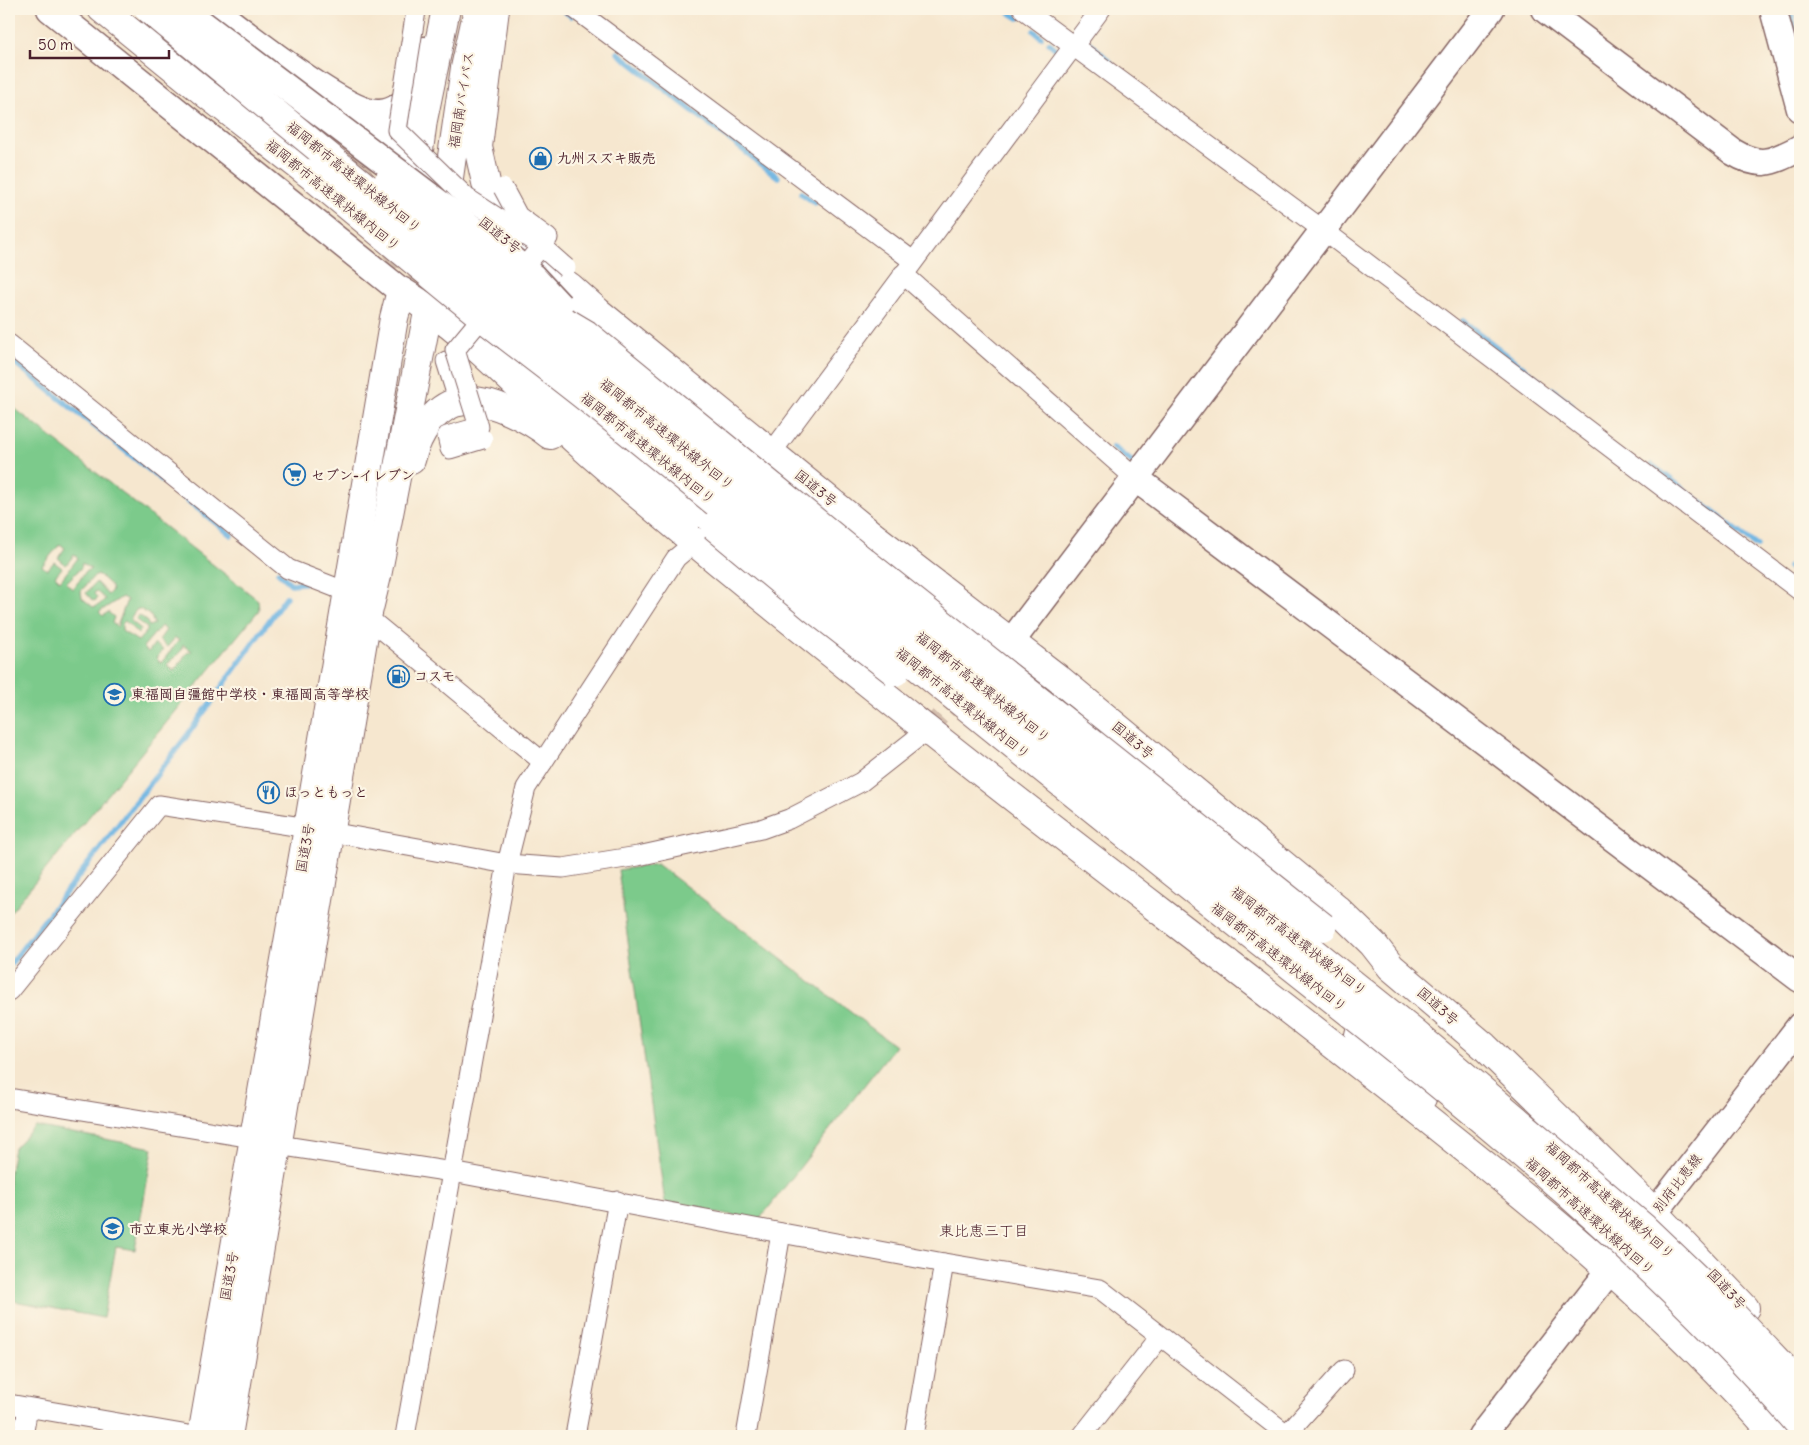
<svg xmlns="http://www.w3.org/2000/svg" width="1809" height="1445" font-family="Delius,'Klee One',sans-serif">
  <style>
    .green { fill: #7bca8b; stroke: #62745b; fill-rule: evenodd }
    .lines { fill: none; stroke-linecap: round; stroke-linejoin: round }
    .stream { stroke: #6ab3e2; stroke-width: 5.5 }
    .street-tunnel { stroke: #d4bfae; stroke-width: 19; stroke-dasharray: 19 9; stroke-linecap: butt }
    .secondary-tunnel { stroke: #d4bfae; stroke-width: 26; stroke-dasharray: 26 13; stroke-linecap: butt }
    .street-casing { stroke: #866564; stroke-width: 21 }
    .secondary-casing { stroke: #866564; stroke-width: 29 }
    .highway-casing { stroke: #866564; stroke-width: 30 }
    .street { stroke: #fff; stroke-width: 19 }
    .secondary { stroke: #fff; stroke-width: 26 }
    .highway { stroke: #fff; stroke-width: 28 }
    .street-bridge-casing { stroke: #866564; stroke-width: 21; stroke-linecap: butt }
    .secondary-bridge-casing { stroke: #866564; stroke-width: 29; stroke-linecap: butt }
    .highway-bridge-casing { stroke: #866564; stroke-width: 30; stroke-linecap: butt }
    .street-bridge { stroke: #fff; stroke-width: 19 }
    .secondary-bridge { stroke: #fff; stroke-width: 26 }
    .highway-bridge { stroke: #fff; stroke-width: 28 }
    .labels { text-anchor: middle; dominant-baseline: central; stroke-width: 4.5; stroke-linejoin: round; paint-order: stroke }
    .street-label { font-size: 14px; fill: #4a1f2b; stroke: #fcf5e5 }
    .poi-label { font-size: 14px; font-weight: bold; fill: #4a1f2b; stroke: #fcf5e5; text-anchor: start }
    .neighbourhood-label { font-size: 15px; fill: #4a1f2b; stroke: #fcf5e5 }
  </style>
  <rect width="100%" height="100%" fill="#fcf5e5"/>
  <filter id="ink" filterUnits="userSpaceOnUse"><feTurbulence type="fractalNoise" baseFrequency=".02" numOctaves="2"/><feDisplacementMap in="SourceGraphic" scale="10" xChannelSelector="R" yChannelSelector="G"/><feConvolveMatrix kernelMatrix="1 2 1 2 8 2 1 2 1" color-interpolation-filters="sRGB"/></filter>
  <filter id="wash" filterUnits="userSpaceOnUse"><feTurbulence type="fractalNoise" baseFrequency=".0096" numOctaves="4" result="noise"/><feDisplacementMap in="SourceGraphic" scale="20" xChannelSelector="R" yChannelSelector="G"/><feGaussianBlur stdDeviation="1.12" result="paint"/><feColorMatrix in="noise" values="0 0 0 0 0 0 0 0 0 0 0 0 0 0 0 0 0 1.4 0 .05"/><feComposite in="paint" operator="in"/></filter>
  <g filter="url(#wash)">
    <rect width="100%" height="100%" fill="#f6e7cf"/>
    <!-- green -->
    <g class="green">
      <path d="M 9,404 L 258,600 L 259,610 L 9,914 ZM 60,544 L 65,548 L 58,558 L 66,565 L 74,555 L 78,558 L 60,581 L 55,576 L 62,568 L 54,562 L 47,570 L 42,566 ZM 82,563 L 91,569 L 86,571 L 73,589 L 66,583 L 81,568 ZM 99,575 L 110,585 L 112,590 L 108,595 L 96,582 L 86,593 L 93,601 L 96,600 L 97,597 L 94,594 L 96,591 L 105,599 L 99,605 L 93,607 L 82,598 L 81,591 L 93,577 ZM 122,597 L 127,600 L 117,627 L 112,623 L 114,617 L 108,612 L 103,616 L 99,612 ZM 137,609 L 140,609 L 151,616 L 154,624 L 149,626 L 146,620 L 139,615 L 136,619 L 147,628 L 147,631 L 138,641 L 122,631 L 122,624 L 125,621 L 138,634 L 141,629 L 131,621 L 131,617 ZM 161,626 L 166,630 L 159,640 L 167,647 L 175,638 L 179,640 L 161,663 L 156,658 L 163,650 L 155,644 L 148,652 L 143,647 ZM 183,645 L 192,651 L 187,653 L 174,671 L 167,665 L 182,650 Z"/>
      <path d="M 657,864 L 895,1046 L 759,1220 L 665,1203 L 618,870 Z"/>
      <path d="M 35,1126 L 153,1148 L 135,1250 L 116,1247 L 103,1318 L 9,1300 L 9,1176 L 14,1148 Z"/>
    </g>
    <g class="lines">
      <!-- stream -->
      <g class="stream">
        <path d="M 562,9 L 571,16"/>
        <path d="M 1790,9 L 1796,33"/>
        <path d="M 1010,13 L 1018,18"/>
        <path d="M 1034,31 L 1041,37"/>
        <path d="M 1088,41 L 1111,63"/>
        <path d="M 1049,43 L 1056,49"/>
        <path d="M 618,53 L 778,177"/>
        <path d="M 801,193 L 815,203"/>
        <path d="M 1463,321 L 1539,380"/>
        <path d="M 9,358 L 231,535"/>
        <path d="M 1552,389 L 1571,404"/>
        <path d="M 1113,447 L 1135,464"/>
        <path d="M 1652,465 L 1757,546"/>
        <path d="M 1789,567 L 1800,577"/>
        <path d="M 278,572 L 291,584 L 304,583"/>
        <path d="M 9,966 L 186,737 L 286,597"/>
      </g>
    </g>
  </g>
  <g filter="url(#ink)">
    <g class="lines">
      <!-- street-tunnel -->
      <path class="street-tunnel" d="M 927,730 L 964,691"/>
      <!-- secondary-tunnel -->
      <g class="secondary-tunnel">
        <path d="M 335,119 L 366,191"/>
        <path d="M 390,242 L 429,307"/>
      </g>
      <defs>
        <g id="street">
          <path d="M 575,9 L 913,261"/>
          <path d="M 1023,9 L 1323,230 L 1800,591"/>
          <path d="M 903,274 L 1135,478"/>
          <path d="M 9,344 L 288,569 L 347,592"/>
          <path d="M 446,361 L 456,393 L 467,390"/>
          <path d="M 772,452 L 1101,9"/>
          <path d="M 367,617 L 543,762"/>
          <path d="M 9,991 L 159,805 L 308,828 L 507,864 L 563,868 L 638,856 L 761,829 L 789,819 L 861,782 L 927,730"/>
          <path d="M 9,1098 L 252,1138"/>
          <path d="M 278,1145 L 452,1172 L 944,1263 L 1100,1289 L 1289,1436"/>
          <path d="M 9,1404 L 194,1436"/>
          <path d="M 23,1436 L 28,1408"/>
          <path d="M 405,1436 L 507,864 L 526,788 L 676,558 L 694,543"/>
          <path d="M 575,1436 L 618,1201"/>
          <path d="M 746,1436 L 781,1233"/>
          <path d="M 914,1436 L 944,1263"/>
          <path d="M 1082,1436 L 1160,1337"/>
          <path d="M 1285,1436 L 1344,1370"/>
        </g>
        <g id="secondary">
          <path d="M 50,9 L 401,291"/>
          <path d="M 213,9 C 243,31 347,116 380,113 C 412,111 419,75 424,50"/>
          <path d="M 1544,9 L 1733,152 C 1761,169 1772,162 1800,148"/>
          <path d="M 1773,9 L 1800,109"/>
          <path d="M 349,110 L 417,165"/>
          <path d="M 1135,478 L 1800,979"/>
          <path d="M 1011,642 L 1491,9"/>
          <path d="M 1481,1436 L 1800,1026"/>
        </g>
        <g id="highway">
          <path d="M 102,9 L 205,93 L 308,173"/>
          <path d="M 446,9 L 423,120 L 417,165 L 473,214"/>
          <path d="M 495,9 L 478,147 L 487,187 L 515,238"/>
          <path d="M 447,191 L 465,68 L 478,9"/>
          <path d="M 512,246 L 570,287 L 598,312 L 873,536 L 1059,679 L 1338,910 L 1373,944 L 1391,967 L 1484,1046 L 1635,1193 L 1745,1308"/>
          <path d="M 511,355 L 699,513"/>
          <path d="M 411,460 C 417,435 435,403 465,401 C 492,399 530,419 550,435"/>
          <path d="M 1359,1035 L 1395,1068 L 1422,1098"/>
          <path d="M 202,1436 L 308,828 L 394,318 L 401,291 C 473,334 529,401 592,455 C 701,550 813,639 926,729 C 1086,856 1250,978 1410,1105 C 1539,1207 1668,1311 1776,1436"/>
          <path d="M 228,1436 L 367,617 L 377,576 L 429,307"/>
        </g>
      </defs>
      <!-- street casing -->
      <use href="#street" class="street-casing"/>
      <!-- secondary casing -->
      <use href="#secondary" class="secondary-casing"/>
      <!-- highway casing -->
      <use href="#highway" class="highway-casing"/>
      <!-- street -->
      <use href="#street" class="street"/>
      <!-- secondary -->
      <use href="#secondary" class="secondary"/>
      <!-- highway -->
      <use href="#highway" class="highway"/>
      <defs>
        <g id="street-bridge">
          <path d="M 416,11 L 397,130 L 467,198 L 541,246 L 566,268"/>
          <path d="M 503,188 L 518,216 L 548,238 L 515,278"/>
          <path d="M 483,439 L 450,449 L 447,436 L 479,427 L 455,350 L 489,309"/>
        </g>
        <path id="secondary-bridge" d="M 183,9 L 497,247 L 533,277 L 560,306"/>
        <g id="highway-bridge">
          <path d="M 149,9 L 670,437 L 1413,1032 L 1644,1228 L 1713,1294 L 1800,1385"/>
          <path d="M 308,173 C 369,223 429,274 490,323 C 531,355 573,386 613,419 C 796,567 977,717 1161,863 C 1382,1040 1614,1210 1800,1425"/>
          <path d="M 388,182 L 491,260 L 559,318 L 586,334 L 857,556 L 1323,927"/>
          <path d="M 714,526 L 814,609 L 895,672"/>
        </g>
      </defs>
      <!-- street-bridge casing -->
      <use href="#street-bridge" class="street-bridge-casing"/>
      <!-- secondary-bridge casing -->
      <use href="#secondary-bridge" class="secondary-bridge-casing"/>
      <!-- highway-bridge casing -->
      <use href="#highway-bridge" class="highway-bridge-casing"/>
      <!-- street-bridge -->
      <use href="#street-bridge" class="street-bridge"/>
      <!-- secondary-bridge -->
      <use href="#secondary-bridge" class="secondary-bridge"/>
      <!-- highway-bridge -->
      <use href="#highway-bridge" class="highway-bridge"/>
    </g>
  </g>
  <!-- icons -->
  <defs>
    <symbol id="shop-ring" viewBox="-11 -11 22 22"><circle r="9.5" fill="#fcf5e5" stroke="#1f6fb2" stroke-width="1.5"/><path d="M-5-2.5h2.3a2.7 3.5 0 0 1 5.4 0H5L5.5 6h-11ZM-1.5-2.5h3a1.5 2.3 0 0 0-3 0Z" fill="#1f6fb2"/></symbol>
    <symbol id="supermarket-ring" viewBox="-11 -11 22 22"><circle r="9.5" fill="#fcf5e5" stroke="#1f6fb2" stroke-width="1.5"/><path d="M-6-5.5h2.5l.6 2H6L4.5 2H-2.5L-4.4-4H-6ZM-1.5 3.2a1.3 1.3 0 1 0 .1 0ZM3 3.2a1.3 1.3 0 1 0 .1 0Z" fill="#1f6fb2"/></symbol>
    <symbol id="fuel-ring" viewBox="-11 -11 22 22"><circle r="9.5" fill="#fcf5e5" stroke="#1f6fb2" stroke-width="1.5"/><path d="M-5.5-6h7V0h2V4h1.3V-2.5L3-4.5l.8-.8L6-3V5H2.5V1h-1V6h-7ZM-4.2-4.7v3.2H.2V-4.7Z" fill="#1f6fb2"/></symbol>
    <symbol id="school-ring" viewBox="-11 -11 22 22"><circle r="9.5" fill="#fcf5e5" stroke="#1f6fb2" stroke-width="1.5"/><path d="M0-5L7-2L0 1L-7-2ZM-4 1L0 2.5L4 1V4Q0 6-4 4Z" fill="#1f6fb2"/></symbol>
    <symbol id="restaurant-ring" viewBox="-11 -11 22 22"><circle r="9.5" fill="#fcf5e5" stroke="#1f6fb2" stroke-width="1.5"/><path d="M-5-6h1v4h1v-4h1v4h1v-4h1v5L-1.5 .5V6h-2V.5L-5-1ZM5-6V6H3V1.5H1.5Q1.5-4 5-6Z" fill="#1f6fb2"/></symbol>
  </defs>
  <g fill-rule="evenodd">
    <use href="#shop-ring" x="528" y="146" width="25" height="25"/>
    <use href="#supermarket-ring" x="282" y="462" width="25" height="25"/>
    <use href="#fuel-ring" x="386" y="664" width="25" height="25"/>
    <use href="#school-ring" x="102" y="682" width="25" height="25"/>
    <use href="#restaurant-ring" x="256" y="780" width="25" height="25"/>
    <use href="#school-ring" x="100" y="1216" width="25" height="25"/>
  </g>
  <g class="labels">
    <!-- street labels -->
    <g class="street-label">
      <text transform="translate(461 100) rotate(-81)">福岡南バイパス</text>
      <text transform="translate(354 177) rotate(39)">福岡都市高速環状線外回り</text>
      <text transform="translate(333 195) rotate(39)">福岡都市高速環状線内回り</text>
      <text transform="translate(500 235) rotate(39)">国道3号</text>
      <text transform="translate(667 434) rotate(39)">福岡都市高速環状線外回り</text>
      <text transform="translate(648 448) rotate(39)">福岡都市高速環状線内回り</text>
      <text transform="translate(816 488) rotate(39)">国道3号</text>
      <text transform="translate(983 687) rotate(39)">福岡都市高速環状線外回り</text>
      <text transform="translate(963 703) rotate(39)">福岡都市高速環状線内回り</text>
      <text transform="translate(1133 740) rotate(40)">国道3号</text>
      <text transform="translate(305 848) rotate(-80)">国道3号</text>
      <text transform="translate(1299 941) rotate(38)">福岡都市高速環状線外回り</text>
      <text transform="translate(1279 957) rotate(38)">福岡都市高速環状線内回り</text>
      <text transform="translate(1438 1006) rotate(41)">国道3号</text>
      <text transform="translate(1677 1183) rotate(-52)">別府比恵線</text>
      <text transform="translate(1610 1200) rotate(42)">福岡都市高速環状線外回り</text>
      <text transform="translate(1590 1216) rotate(42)">福岡都市高速環状線内回り</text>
      <text transform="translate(229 1276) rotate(-80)">国道3号</text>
      <text transform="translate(1727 1289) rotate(47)">国道3号</text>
    </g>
    <!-- poi labels -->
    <g class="poi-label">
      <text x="557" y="158">九州スズキ販売</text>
      <text x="311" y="475">セブン-イレブン</text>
      <text x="414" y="676">コスモ</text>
      <text x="131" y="694">東福岡自彊館中学校・東福岡高等学校</text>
      <text x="284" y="792">ほっともっと</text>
      <text x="129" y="1229">市立東光小学校</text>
    </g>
    <!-- neighbourhood labels -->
    <g class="neighbourhood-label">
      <text x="984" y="1230">東比恵三丁目</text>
    </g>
  </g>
  <!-- margin -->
  <rect width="1809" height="1445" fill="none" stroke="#fcf5e5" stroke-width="30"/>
  <!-- scale -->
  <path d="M30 50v8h139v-8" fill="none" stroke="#4a1f2b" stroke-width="2.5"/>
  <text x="38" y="50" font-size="15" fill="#4a1f2b" stroke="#fcf5e5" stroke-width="4" paint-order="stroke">50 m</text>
</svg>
